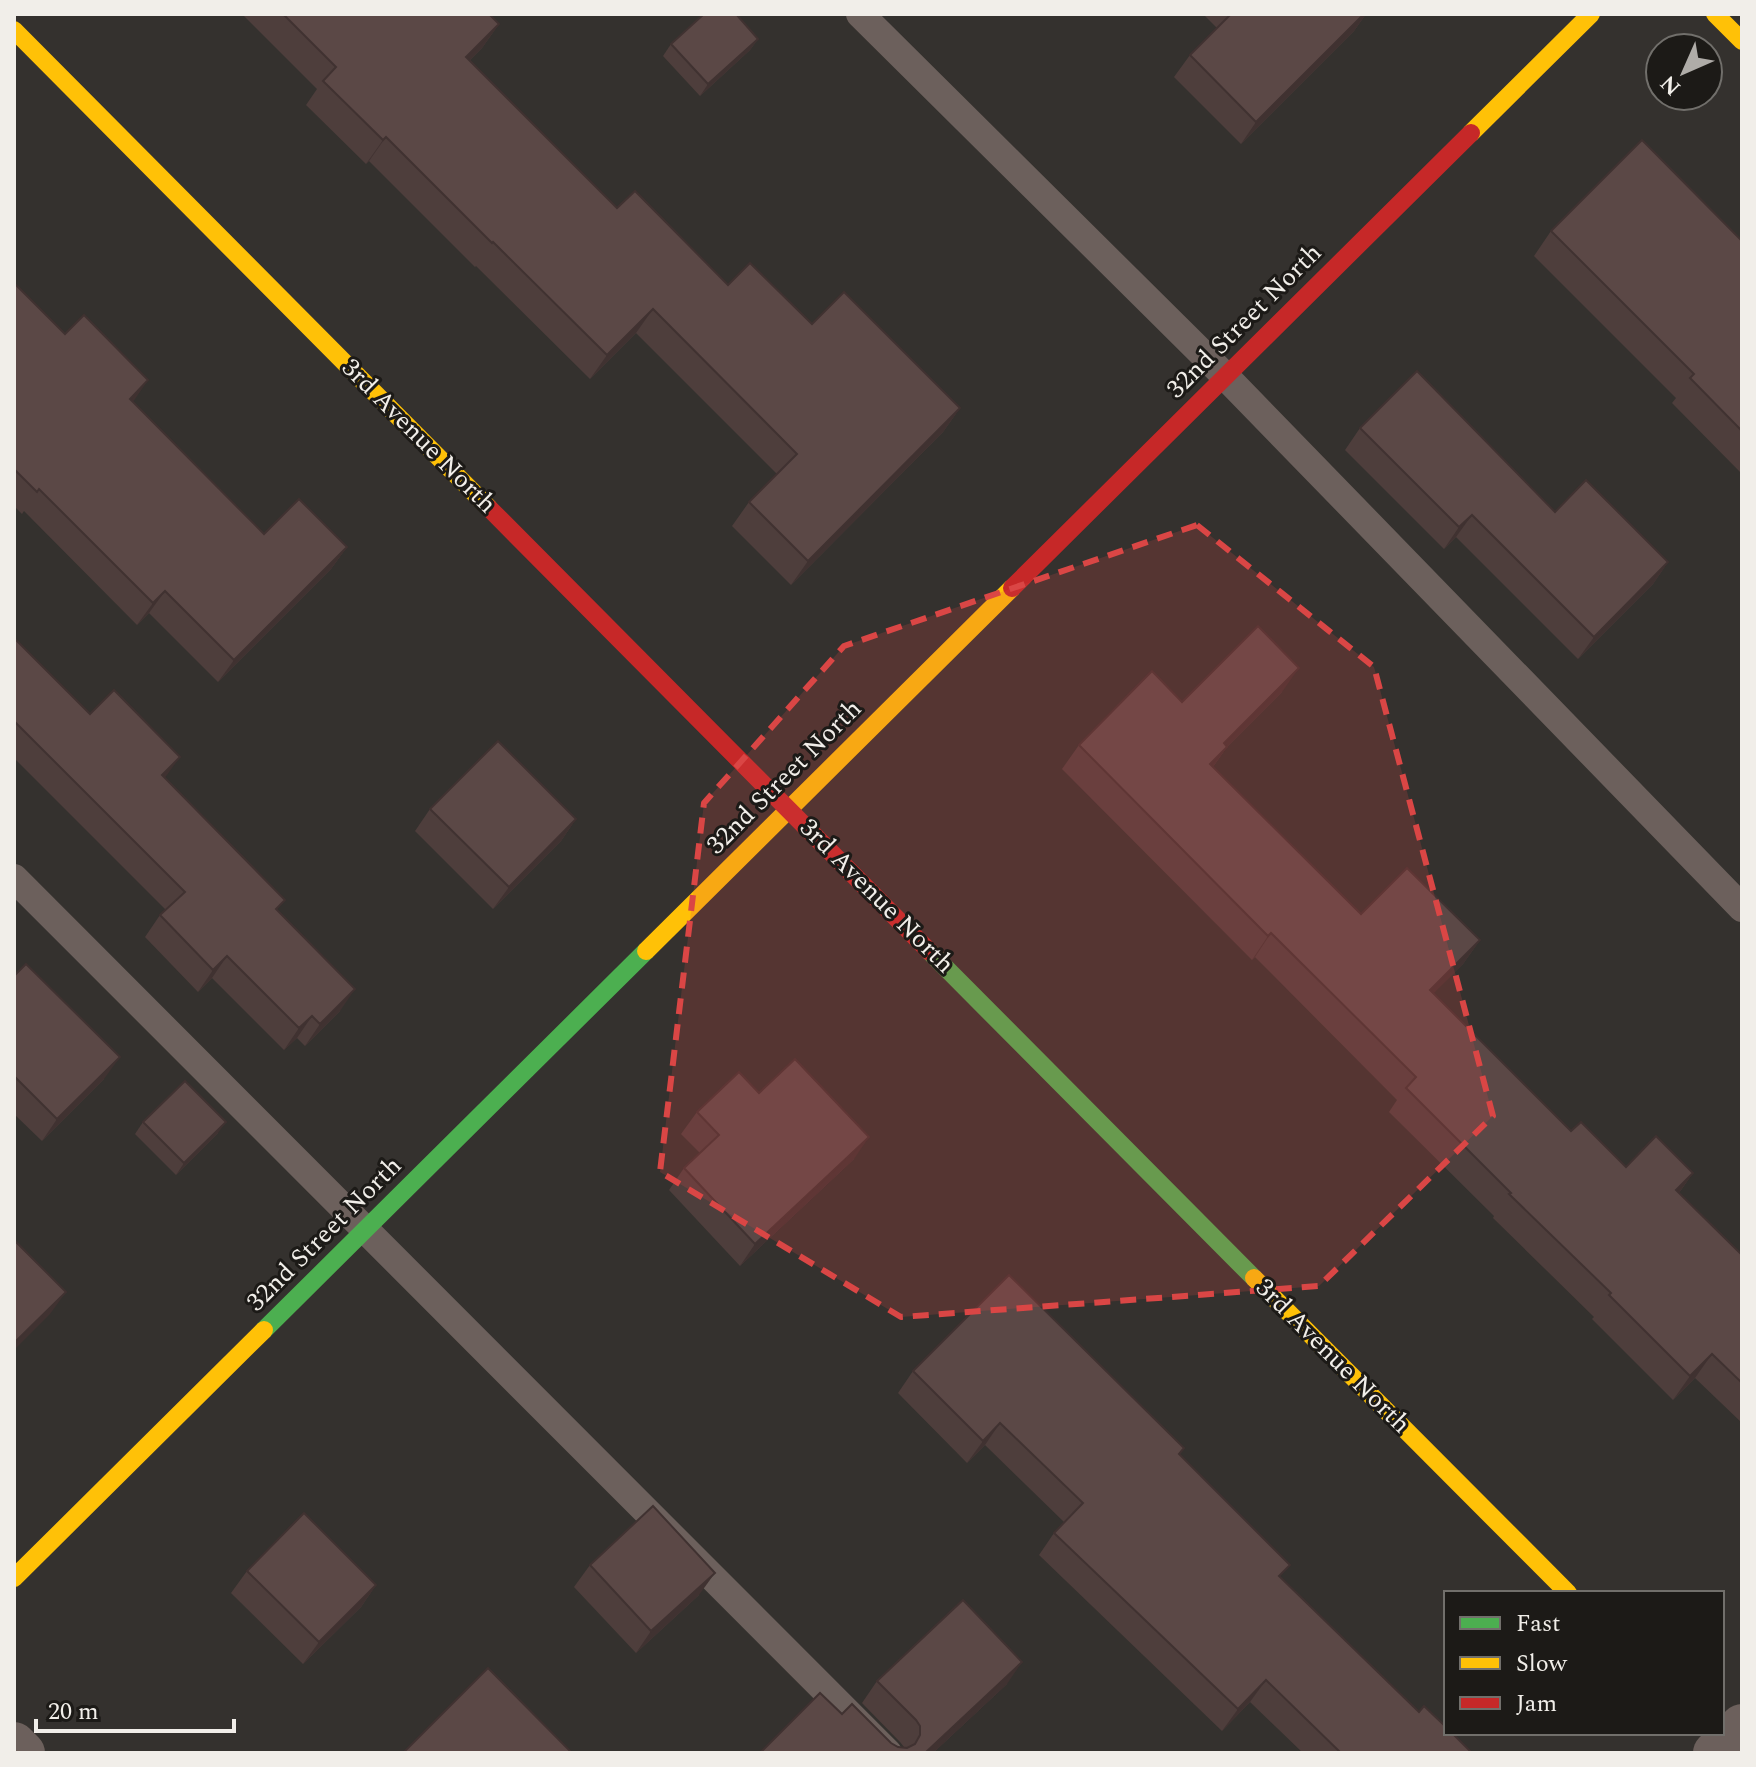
<svg xmlns="http://www.w3.org/2000/svg" width="1756" height="1767" font-family="Spectral,serif">
  <style>
    .lines { fill: none; stroke-linecap: round; stroke-linejoin: round }
    .lane { stroke: #6c605c; stroke-width: 28 }
    .street { stroke: #6c605c; stroke-width: 44 }
    .fast { stroke: #4caf50; stroke-width: 18 }
    .slow { stroke: #ffc107; stroke-width: 18 }
    .jam { stroke: #c62828; stroke-width: 18 }
    .wall { fill: #4e3e3c }
    .shaded-wall { fill: #403231 }
    .building { fill: #5b4846; stroke: #403231; stroke-width: 2 }
    .marked { fill: #da4645; fill-opacity: 0.2; stroke: #da4645; stroke-width: 6; stroke-dasharray: 16 10; stroke-linejoin: round }
    .labels { text-anchor: middle; dominant-baseline: central; stroke-width: 6; stroke-linejoin: round; paint-order: stroke }
    .street-label { font-size: 26px; fill: #f1eee9; stroke: #1c1a17 }
  </style>
  <rect width="100%" height="100%" fill="#34312e"/>
  <g class="lines">
    <!-- lane -->
    <g class="lane">
      <path d="M 860,14 L 1225,376 L 1742,908"/>
      <path d="M 14,878 L 888,1753"/>
    </g>
    <!-- street -->
    <g class="street">
      <path d="M 14,1744 L 23,1753"/>
      <path d="M 1715,1753 L 1742,1726"/>
    </g>
    <!-- fast -->
    <g class="fast">
      <path d="M 930,952 L 1254,1278"/>
      <path d="M 264,1330 L 646,951"/>
    </g>
    <!-- slow -->
    <g class="slow">
      <path d="M 1715,14 L 1742,41"/>
      <path d="M 14,30 L 489,508"/>
      <path d="M 1471,133 L 1591,14"/>
      <path d="M 646,951 L 1012,588"/>
      <path d="M 1254,1278 L 1568,1593"/>
      <path d="M 14,1578 L 264,1330"/>
    </g>
    <!-- jam -->
    <g class="jam">
      <path d="M 489,508 L 930,952"/>
      <path d="M 1012,588 L 1471,133"/>
    </g>
  </g>
  <!-- wall -->
  <g class="wall">
    <path d="M 242,14 L 489,14 L 499,24 L 482,48 L 470,60 L 617,208 L 728,285 L 812,324 L 960,408 L 943,432 L 791,585 L 732,526 L 749,502 L 777,474 L 636,333 L 590,379 L 476,266 L 475,267 L 369,161 L 366,164 L 306,105 L 317,89 Z"/>
    <path d="M 1203,14 L 1366,14 L 1354,31 L 1241,144 L 1174,77 L 1190,55 L 1217,28 Z"/>
    <path d="M 758,39 L 750,50 L 700,96 L 663,56 L 671,44 Z"/>
    <path d="M 1551,231 L 1742,241 L 1742,474 L 1672,403 L 1676,398 L 1534,256 Z"/>
    <path d="M 14,283 L 264,534 L 347,547 L 331,569 L 218,682 L 149,613 L 137,625 L 24,511 L 22,514 L 14,506 Z"/>
    <path d="M 1360,428 L 1555,512 L 1668,562 L 1653,584 L 1578,659 L 1456,537 L 1444,549 L 1345,450 Z"/>
    <path d="M 14,638 L 90,714 L 165,778 L 277,911 L 340,1011 L 305,1046 L 297,1038 L 284,1050 L 212,978 L 198,992 L 145,937 L 160,915 L 166,910 L 14,758 Z"/>
    <path d="M 1282,692 L 1227,747 L 1213,767 L 1361,914 L 1480,940 L 1463,964 L 1433,993 L 1571,1131 L 1626,1167 L 1693,1173 L 1679,1193 L 1742,1255 L 1742,1423 L 1695,1378 L 1673,1400 L 1592,1319 L 1594,1317 L 1493,1218 L 1494,1216 L 1389,1112 L 1397,1100 L 1255,957 L 1252,960 L 1062,769 L 1079,745 L 1182,702 Z"/>
    <path d="M 430,809 L 576,819 L 561,841 L 493,909 L 415,831 Z"/>
    <path d="M 14,976 L 104,1079 L 42,1141 L 14,1114 Z"/>
    <path d="M 759,1093 L 854,1159 L 740,1266 L 669,1190 L 684,1168 L 700,1153 L 681,1134 L 697,1112 Z"/>
    <path d="M 143,1122 L 218,1133 L 176,1175 L 135,1134 Z"/>
    <path d="M 913,1371 L 1184,1448 L 1179,1455 L 1281,1578 L 1419,1712 L 1472,1753 L 1303,1753 L 1250,1702 L 1222,1731 L 1039,1555 L 1054,1533 L 1064,1522 L 985,1445 L 967,1463 L 898,1393 Z"/>
    <path d="M 590,1565 L 699,1595 L 636,1653 L 574,1587 Z"/>
    <path d="M 247,1571 L 376,1585 L 361,1607 L 303,1664 L 231,1593 Z"/>
    <path d="M 877,1681 L 1007,1684 L 933,1753 L 760,1753 L 842,1714 L 898,1747 L 904,1747 L 900,1742 L 862,1703 Z"/>
  </g>
  <!-- shaded-wall -->
  <g class="shaded-wall">
    <path d="M 1364,14 L 1366,14 L 1354,31 L 1241,144 L 1256,122 Z"/>
    <path d="M 499,24 L 482,48 L 449,81 L 466,57 Z"/>
    <path d="M 758,39 L 750,50 L 700,96 L 708,84 Z"/>
    <path d="M 386,137 L 369,161 L 366,164 L 383,140 Z"/>
    <path d="M 653,309 L 636,333 L 590,379 L 607,355 Z"/>
    <path d="M 148,380 L 133,402 L 130,399 Z"/>
    <path d="M 960,408 L 943,432 L 791,585 L 808,561 Z"/>
    <path d="M 1472,515 L 1456,537 L 1444,549 L 1459,527 Z"/>
    <path d="M 347,547 L 331,569 L 218,682 L 234,660 Z"/>
    <path d="M 1668,562 L 1653,584 L 1578,659 L 1594,637 Z"/>
    <path d="M 165,591 L 149,613 L 137,625 L 153,603 Z"/>
    <path d="M 1299,668 L 1282,692 L 1207,767 L 1224,743 Z"/>
    <path d="M 1227,747 L 1210,771 L 1210,764 Z"/>
    <path d="M 180,757 L 164,779 L 162,775 Z"/>
    <path d="M 576,819 L 561,841 L 493,909 L 509,887 Z"/>
    <path d="M 1271,933 L 1255,957 L 1252,960 L 1268,936 Z"/>
    <path d="M 1480,940 L 1463,964 L 1413,1014 L 1430,990 Z"/>
    <path d="M 227,956 L 212,978 L 198,992 L 213,970 Z"/>
    <path d="M 355,989 L 340,1011 L 305,1046 L 320,1024 Z"/>
    <path d="M 312,1016 L 297,1038 L 284,1050 L 299,1028 Z"/>
    <path d="M 120,1057 L 104,1079 L 42,1141 L 57,1119 Z"/>
    <path d="M 226,1122 L 218,1133 L 176,1175 L 184,1163 Z"/>
    <path d="M 869,1137 L 854,1159 L 740,1266 L 755,1244 Z"/>
    <path d="M 1693,1173 L 1676,1197 L 1676,1190 Z"/>
    <path d="M 66,1292 L 50,1314 L 14,1350 L 14,1343 Z"/>
    <path d="M 1712,1354 L 1695,1378 L 1673,1400 L 1690,1376 Z"/>
    <path d="M 1000,1423 L 985,1445 L 967,1463 L 983,1441 Z"/>
    <path d="M 715,1573 L 699,1595 L 636,1653 L 651,1631 Z"/>
    <path d="M 376,1585 L 361,1607 L 303,1664 L 319,1642 Z"/>
    <path d="M 1022,1662 L 1007,1684 L 933,1753 L 925,1753 Z"/>
    <path d="M 1266,1680 L 1250,1702 L 1222,1731 L 1238,1709 Z"/>
  </g>
  <!-- building -->
  <g class="building">
    <path d="M 283,14 L 489,14 L 499,24 L 466,57 L 617,208 L 635,191 L 728,285 L 750,263 L 812,324 L 844,292 L 960,408 L 808,561 L 749,502 L 797,454 L 653,309 L 607,355 L 493,242 L 492,243 L 386,137 L 383,140 L 323,81 L 336,67 Z"/>
    <path d="M 704,14 L 736,14 L 758,39 L 708,84 L 671,44 Z"/>
    <path d="M 1231,14 L 1364,14 L 1256,122 L 1190,55 Z"/>
    <path d="M 1642,140 L 1742,241 L 1742,431 L 1690,378 L 1694,374 L 1551,231 Z"/>
    <path d="M 14,283 L 65,334 L 84,315 L 148,380 L 130,399 L 264,534 L 299,499 L 347,547 L 234,660 L 165,591 L 153,603 L 39,489 L 37,492 L 14,469 Z"/>
    <path d="M 1417,371 L 1555,512 L 1586,480 L 1668,562 L 1594,637 L 1472,515 L 1459,527 L 1360,428 Z"/>
    <path d="M 1258,626 L 1299,668 L 1224,743 L 1227,747 L 1210,764 L 1361,914 L 1407,868 L 1480,940 L 1430,990 L 1571,1131 L 1581,1122 L 1626,1167 L 1656,1136 L 1693,1173 L 1676,1190 L 1742,1255 L 1742,1383 L 1712,1354 L 1690,1376 L 1609,1295 L 1611,1293 L 1509,1194 L 1511,1193 L 1406,1088 L 1416,1077 L 1271,933 L 1268,936 L 1079,745 L 1152,671 L 1182,702 Z"/>
    <path d="M 14,638 L 90,714 L 114,690 L 180,757 L 162,775 L 285,900 L 276,909 L 355,989 L 320,1024 L 312,1016 L 299,1028 L 227,956 L 213,970 L 160,915 L 185,892 L 14,721 Z"/>
    <path d="M 498,741 L 576,819 L 509,887 L 430,809 Z"/>
    <path d="M 26,964 L 120,1057 L 57,1119 L 14,1076 L 14,976 Z"/>
    <path d="M 795,1059 L 869,1137 L 755,1244 L 684,1168 L 719,1135 L 697,1112 L 739,1072 L 759,1093 Z"/>
    <path d="M 185,1081 L 226,1122 L 184,1163 L 143,1122 Z"/>
    <path d="M 14,1240 L 66,1292 L 14,1343 Z"/>
    <path d="M 1009,1275 L 1184,1448 L 1179,1454 L 1290,1565 L 1279,1576 L 1419,1712 L 1424,1706 L 1446,1727 L 1446,1733 L 1452,1733 L 1472,1753 L 1341,1753 L 1266,1680 L 1238,1709 L 1054,1533 L 1083,1503 L 1000,1423 L 983,1441 L 913,1371 Z"/>
    <path d="M 653,1506 L 715,1573 L 651,1631 L 590,1565 Z"/>
    <path d="M 304,1513 L 376,1585 L 319,1642 L 247,1571 Z"/>
    <path d="M 963,1600 L 1022,1662 L 925,1753 L 760,1753 L 820,1693 L 842,1714 L 852,1704 L 891,1743 L 898,1747 L 907,1748 L 915,1744 L 920,1735 L 920,1726 L 916,1720 L 877,1681 Z"/>
    <path d="M 488,1668 L 572,1753 L 403,1753 Z"/>
  </g>
  <!-- marked area -->
  <path class="marked" d="M 1197,525 L 1374,667 L 1493,1116 L 1319,1286 L 901,1317 L 660,1172 L 704,803 L 844,646 Z"/>
  <g class="labels">
    <!-- street labels -->
    <g class="street-label">
      <text transform="translate(1244 321) rotate(-45)">32nd Street North</text>
      <text transform="translate(419 436) rotate(45)">3rd Avenue North</text>
      <text transform="translate(784 777) rotate(-45)">32nd Street North</text>
      <text transform="translate(877 896) rotate(45)">3rd Avenue North</text>
      <text transform="translate(324 1234) rotate(-45)">32nd Street North</text>
      <text transform="translate(1333 1356) rotate(45)">3rd Avenue North</text>
    </g>
  </g>
  <!-- border -->
  <rect width="1756" height="1767" fill="none" stroke="#f1eee9" stroke-width="32"/>
  <!-- legend -->
  <rect x="1444" y="1591" width="280" height="144" fill="#1c1a17" stroke="#716f6b" stroke-width="2"/>
  <rect x="1460" y="1617" width="40" height="12" fill="#4caf50" stroke="#716f6b" stroke-width="2"/>
  <text x="1516" y="1631" font-size="24" fill="#f1eee9">Fast</text>
  <rect x="1460" y="1657" width="40" height="12" fill="#ffc107" stroke="#716f6b" stroke-width="2"/>
  <text x="1516" y="1671" font-size="24" fill="#f1eee9">Slow</text>
  <rect x="1460" y="1697" width="40" height="12" fill="#c62828" stroke="#716f6b" stroke-width="2"/>
  <text x="1516" y="1711" font-size="24" fill="#f1eee9">Jam</text>
  <!-- north arrow -->
  <g transform="translate(1684 72) rotate(225)"><circle r="38" fill="#1c1a17" stroke="#716f6b" stroke-width="2"/>
  <path d="M0-6L14 30L0 20L-14 30Z" fill="#afaca8"/>
  <text y="-12" font-size="22" font-weight="bold" text-anchor="middle" fill="#f1eee9">N</text>
  </g>
  <!-- scale -->
  <path d="M36 1719v12h198v-12" fill="none" stroke="#f1eee9" stroke-width="4"/>
  <text x="48" y="1719" font-size="24" fill="#f1eee9" stroke="#1c1a17" stroke-width="6" paint-order="stroke">20 m</text>
</svg>
